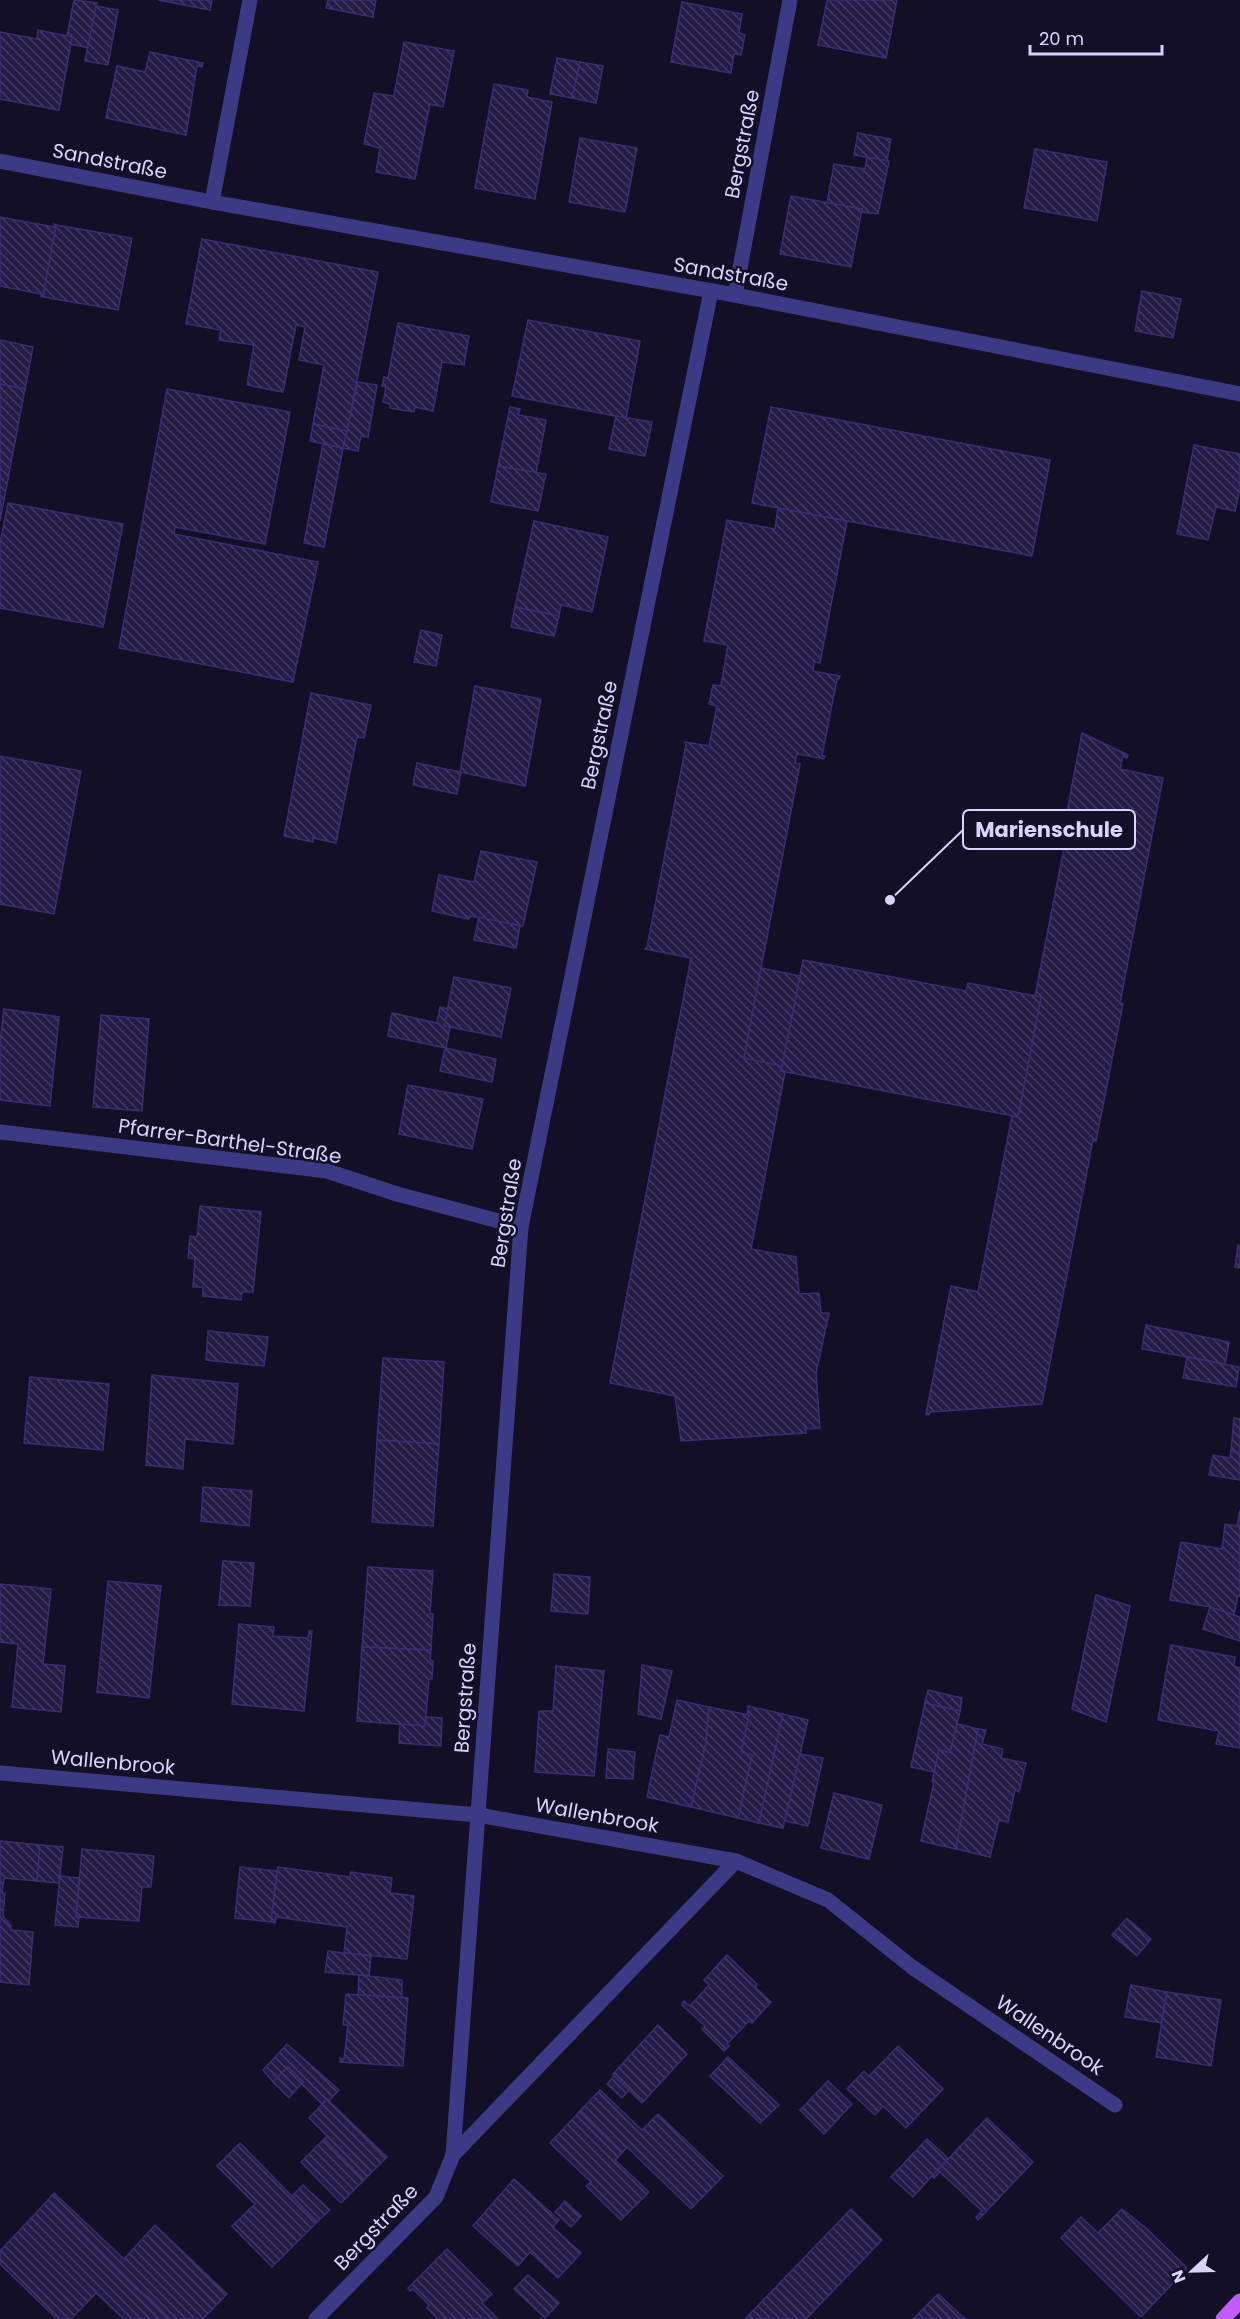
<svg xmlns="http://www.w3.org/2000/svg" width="1240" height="2319" font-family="Poppins,sans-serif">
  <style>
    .building { fill: url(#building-back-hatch); stroke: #3b2d73; stroke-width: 1.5 }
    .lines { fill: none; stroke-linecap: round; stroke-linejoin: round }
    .street { stroke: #3d3a85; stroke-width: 15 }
    .primary { stroke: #c25bff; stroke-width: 15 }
    .labels { text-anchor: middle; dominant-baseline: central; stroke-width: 5; stroke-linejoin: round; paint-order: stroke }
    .street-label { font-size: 20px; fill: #d9d4ff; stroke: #130f26 }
    .leader { fill: none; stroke: #d9d4ff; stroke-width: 2 }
    .callout-dot { fill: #d9d4ff; stroke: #130f26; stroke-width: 2 }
    .callout { fill: #130f26; stroke: #d9d4ff; stroke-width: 2 }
    .callout-label { font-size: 21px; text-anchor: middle; font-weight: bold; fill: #d9d4ff }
  </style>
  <defs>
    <pattern id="building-back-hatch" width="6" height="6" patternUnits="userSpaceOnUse" patternTransform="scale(1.5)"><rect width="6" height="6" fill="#241b47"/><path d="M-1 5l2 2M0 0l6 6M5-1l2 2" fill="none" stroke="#433b63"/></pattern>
  </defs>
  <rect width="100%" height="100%" fill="#130f26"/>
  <!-- building -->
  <g class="building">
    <path d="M 74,0 L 97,3 L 89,48 L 70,44 L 72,37 L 67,36 Z"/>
    <path d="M 158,0 L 212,0 L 210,10 Z"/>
    <path d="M 328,0 L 376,0 L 373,17 L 326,8 Z"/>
    <path d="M 827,0 L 897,0 L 886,58 L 818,45 Z"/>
    <path d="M 682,2 L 742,14 L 739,33 L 745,35 L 741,55 L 734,54 L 731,73 L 671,62 Z"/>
    <path d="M 96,6 L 118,10 L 108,65 L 85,61 Z"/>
    <path d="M 38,30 L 72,37 L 59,110 L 0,99 L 0,32 L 37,39 Z"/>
    <path d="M 404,42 L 454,51 L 443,107 L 430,104 L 415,179 L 376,172 L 380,148 L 364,144 L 374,93 L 394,96 Z"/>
    <path d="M 150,52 L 203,63 L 202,67 L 197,66 L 186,135 L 106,118 L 117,66 L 145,72 Z"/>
    <path d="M 557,58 L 580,62 L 572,98 L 550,94 Z"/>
    <path d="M 580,62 L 603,66 L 596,103 L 572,98 Z"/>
    <path d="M 494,84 L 528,90 L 527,97 L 552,102 L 535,199 L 475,188 Z"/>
    <path d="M 858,133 L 891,139 L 887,161 L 854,155 Z"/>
    <path d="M 580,138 L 637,148 L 625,212 L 569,202 Z"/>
    <path d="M 1035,149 L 1107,162 L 1097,221 L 1024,208 Z"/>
    <path d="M 867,157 L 889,161 L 878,214 L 862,212 L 862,209 L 827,203 L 834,164 L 865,169 Z"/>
    <path d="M 791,196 L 862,209 L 851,267 L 780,254 Z"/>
    <path d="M 0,217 L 54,227 L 54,224 L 56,225 L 43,297 L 41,296 L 41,294 L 0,286 Z"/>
    <path d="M 56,225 L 132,238 L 118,310 L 43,297 Z"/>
    <path d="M 202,239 L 378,272 L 347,431 L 313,424 L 324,365 L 299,360 L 305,327 L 296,325 L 283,392 L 247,385 L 254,345 L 219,340 L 221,330 L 186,324 Z"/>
    <path d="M 1142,291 L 1181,299 L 1173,338 L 1135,331 Z"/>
    <path d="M 528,320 L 640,341 L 626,418 L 512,396 Z"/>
    <path d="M 398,323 L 469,336 L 464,365 L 442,362 L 433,411 L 415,407 L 414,412 L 390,408 L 390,404 L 383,402 L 386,387 L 382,386 L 384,377 L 388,378 Z"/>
    <path d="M 0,340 L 33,347 L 25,389 L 0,384 Z"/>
    <path d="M 358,382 L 377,385 L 368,437 L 361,436 L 358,451 L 343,448 Z"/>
    <path d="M 0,384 L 25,389 L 0,521 Z"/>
    <path d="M 167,389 L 290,412 L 265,544 L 175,527 L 174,534 L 318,562 L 293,682 L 119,648 Z"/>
    <path d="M 510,407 L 520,409 L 518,415 L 546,420 L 536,473 L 498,466 Z"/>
    <path d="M 771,407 L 1050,460 L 1032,556 L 752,503 Z"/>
    <path d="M 616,416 L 652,422 L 645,456 L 609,449 Z"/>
    <path d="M 313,424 L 347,431 L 343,448 L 310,441 Z"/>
    <path d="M 323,444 L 343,448 L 324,547 L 304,543 Z"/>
    <path d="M 1194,445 L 1240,454 L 1240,487 L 1235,511 L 1216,507 L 1208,540 L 1177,534 Z"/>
    <path d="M 498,466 L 546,474 L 538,511 L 491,502 Z"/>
    <path d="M 8,503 L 123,524 L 103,627 L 0,608 L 0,543 Z"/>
    <path d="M 778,508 L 847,521 L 820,663 L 814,662 L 813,671 L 840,676 L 839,679 L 837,679 L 822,756 L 825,756 L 824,759 L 797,754 L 795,763 L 800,764 L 744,1058 L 782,1066 L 781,1071 L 785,1072 L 751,1249 L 796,1257 L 799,1294 L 819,1293 L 821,1313 L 829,1313 L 816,1373 L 820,1428 L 805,1429 L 806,1433 L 681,1441 L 675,1396 L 610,1383 L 691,958 L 645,949 L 647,947 L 686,745 L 685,742 L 709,746 L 717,706 L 709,704 L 713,685 L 721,686 L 728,645 L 704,641 L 727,520 L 775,529 Z"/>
    <path d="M 534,521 L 608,537 L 592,612 L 561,605 L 559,616 L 515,607 Z"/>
    <path d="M 515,607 L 559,616 L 554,636 L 511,627 Z"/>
    <path d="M 421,630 L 442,635 L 436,666 L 414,662 Z"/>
    <path d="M 475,686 L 541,699 L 525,786 L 460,772 Z"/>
    <path d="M 311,693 L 371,705 L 364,738 L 357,737 L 336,843 L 313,838 L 313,842 L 284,836 Z"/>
    <path d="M 1082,733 L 1128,755 L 1127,758 L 1123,756 L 1120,769 L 1163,778 L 1120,1003 L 1123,1004 L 1096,1141 L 1093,1140 L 1042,1404 L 930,1412 L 929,1415 L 926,1414 L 951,1286 L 978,1292 L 1012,1116 L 1018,1117 L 1041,997 L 1035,996 L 1069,823 L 1065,822 Z"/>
    <path d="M 0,756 L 81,771 L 54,914 L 0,904 Z"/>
    <path d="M 417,763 L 461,772 L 457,794 L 413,785 Z"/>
    <path d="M 481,851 L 537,862 L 523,926 L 470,916 L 469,919 L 432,911 L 439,875 L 474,882 Z"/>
    <path d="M 479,917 L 520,926 L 516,948 L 474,940 Z"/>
    <path d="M 803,960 L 966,991 L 968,983 L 1041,997 L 1018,1117 L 781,1071 Z"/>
    <path d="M 761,968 L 800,976 L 782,1066 L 744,1058 Z"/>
    <path d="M 454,977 L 511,988 L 501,1037 L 444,1026 Z"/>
    <path d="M 440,1007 L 448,1009 L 444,1026 L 450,1027 L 446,1048 L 388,1036 L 392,1013 L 437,1023 Z"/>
    <path d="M 4,1009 L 59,1017 L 50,1106 L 0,1100 L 0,1043 Z"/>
    <path d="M 101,1015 L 149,1019 L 142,1111 L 93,1107 Z"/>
    <path d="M 445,1048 L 496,1059 L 492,1082 L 440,1071 Z"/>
    <path d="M 408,1085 L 483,1099 L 472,1149 L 399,1134 Z"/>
    <path d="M 200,1206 L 261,1212 L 253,1292 L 242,1292 L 241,1300 L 203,1296 L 203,1287 L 193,1287 L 195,1259 L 188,1258 L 190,1236 L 197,1237 Z"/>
    <path d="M 1238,1245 L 1240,1246 L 1240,1268 L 1235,1267 Z"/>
    <path d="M 1146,1325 L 1229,1342 L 1225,1364 L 1142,1349 Z"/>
    <path d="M 208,1331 L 268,1337 L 264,1366 L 206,1360 Z"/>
    <path d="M 1187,1357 L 1239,1367 L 1236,1387 L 1183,1378 Z"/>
    <path d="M 383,1358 L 444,1362 L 439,1444 L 377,1440 Z"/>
    <path d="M 152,1375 L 238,1384 L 233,1444 L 185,1439 L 183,1469 L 146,1465 Z"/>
    <path d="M 30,1377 L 109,1384 L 103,1450 L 24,1443 Z"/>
    <path d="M 1234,1418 L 1240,1419 L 1240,1453 L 1231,1451 Z"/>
    <path d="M 377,1440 L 439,1444 L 433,1526 L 372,1522 Z"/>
    <path d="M 1231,1451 L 1240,1453 L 1240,1480 L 1209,1475 L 1213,1455 L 1230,1458 Z"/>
    <path d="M 203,1487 L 252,1491 L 249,1526 L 201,1521 Z"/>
    <path d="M 1240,1510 L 1240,1596 L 1238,1595 L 1234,1615 L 1210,1607 L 1170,1600 L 1181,1542 L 1222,1549 L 1225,1524 L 1237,1526 Z"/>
    <path d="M 223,1561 L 254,1563 L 250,1606 L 219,1605 Z"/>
    <path d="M 368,1567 L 433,1571 L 430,1614 L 433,1614 L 431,1650 L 362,1647 Z"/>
    <path d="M 554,1574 L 590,1577 L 588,1614 L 551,1611 Z"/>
    <path d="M 108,1581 L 161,1586 L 149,1698 L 97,1692 Z"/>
    <path d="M 0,1584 L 51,1589 L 43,1664 L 65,1666 L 61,1712 L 12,1707 L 18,1644 L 0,1642 Z"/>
    <path d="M 1096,1595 L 1130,1606 L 1106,1722 L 1072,1709 Z"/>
    <path d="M 1210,1607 L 1240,1617 L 1240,1641 L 1203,1629 Z"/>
    <path d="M 239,1624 L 274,1627 L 273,1636 L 308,1638 L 309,1631 L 312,1631 L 304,1711 L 232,1704 Z"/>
    <path d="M 1171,1645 L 1235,1657 L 1234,1666 L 1240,1668 L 1240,1748 L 1216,1744 L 1219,1731 L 1158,1720 Z"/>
    <path d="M 362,1647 L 431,1650 L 430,1660 L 433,1661 L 432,1679 L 429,1679 L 425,1726 L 357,1721 Z"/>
    <path d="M 642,1665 L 672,1671 L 661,1719 L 638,1714 Z"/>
    <path d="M 556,1666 L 604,1671 L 594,1776 L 535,1772 L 539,1711 L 553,1711 Z"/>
    <path d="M 928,1690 L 962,1698 L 960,1711 L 925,1703 Z"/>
    <path d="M 677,1700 L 709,1707 L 706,1743 L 691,1807 L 647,1797 L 660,1735 L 669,1737 Z"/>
    <path d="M 925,1703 L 960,1711 L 950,1753 L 939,1750 L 934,1772 L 911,1767 Z"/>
    <path d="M 748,1706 L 783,1714 L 759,1823 L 738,1818 L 752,1755 L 741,1752 L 749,1715 L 747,1715 Z"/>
    <path d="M 709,1707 L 749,1715 L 741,1752 L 752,1755 L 738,1818 L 691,1807 L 706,1743 Z"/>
    <path d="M 783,1714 L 808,1720 L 783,1828 L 759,1823 Z"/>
    <path d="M 426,1717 L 442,1718 L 441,1746 L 399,1743 L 400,1724 L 425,1726 Z"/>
    <path d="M 957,1724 L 978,1729 L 956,1849 L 921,1841 L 934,1782 L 932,1782 L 939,1750 L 950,1753 Z"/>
    <path d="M 978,1729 L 986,1730 L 982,1744 L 1003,1749 L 1001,1758 L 1026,1763 L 1019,1792 L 1015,1790 L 1008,1822 L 999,1820 L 990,1857 L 956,1849 Z"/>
    <path d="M 608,1749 L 635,1752 L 633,1779 L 606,1778 Z"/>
    <path d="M 800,1754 L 823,1758 L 808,1826 L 785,1821 Z"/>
    <path d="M 834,1793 L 882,1805 L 869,1859 L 821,1848 Z"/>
    <path d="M 0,1841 L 40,1845 L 37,1881 L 4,1878 L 2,1893 L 5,1893 L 3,1916 L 11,1926 L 11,1930 L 33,1932 L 29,1985 L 0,1982 Z"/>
    <path d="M 40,1845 L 63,1847 L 59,1883 L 37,1881 Z"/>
    <path d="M 82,1849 L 154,1856 L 151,1887 L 142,1887 L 139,1921 L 76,1917 Z"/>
    <path d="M 240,1867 L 277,1871 L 271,1922 L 235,1918 Z"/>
    <path d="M 278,1867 L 350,1877 L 351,1872 L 392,1878 L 390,1893 L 414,1896 L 407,1959 L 344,1953 L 347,1927 L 276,1917 L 275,1923 L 271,1922 Z"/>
    <path d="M 60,1876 L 79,1878 L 76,1917 L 79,1917 L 78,1927 L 55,1925 Z"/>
    <path d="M 1127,1918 L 1151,1939 L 1137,1956 L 1112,1935 Z"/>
    <path d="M 328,1951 L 371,1956 L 369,1976 L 325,1972 Z"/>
    <path d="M 727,1955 L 757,1984 L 755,1987 L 771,2002 L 752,2023 L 749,2021 L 727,2044 L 729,2046 L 724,2051 L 702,2029 L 705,2026 L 682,2005 L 684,2001 L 690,2006 L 709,1985 L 704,1980 Z"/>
    <path d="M 359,1975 L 402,1980 L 402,1998 L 358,1995 Z"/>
    <path d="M 1131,1985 L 1167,1992 L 1161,2023 L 1125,2017 Z"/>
    <path d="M 1167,1992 L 1221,2000 L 1211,2066 L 1156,2057 Z"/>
    <path d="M 346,1994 L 408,1998 L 403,2066 L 340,2062 L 340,2058 L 344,2059 L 348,2025 L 343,2025 Z"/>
    <path d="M 658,2025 L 687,2054 L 642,2103 L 613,2074 Z"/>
    <path d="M 287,2044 L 339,2090 L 329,2101 L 327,2099 L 322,2104 L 302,2084 L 303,2082 L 288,2067 L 273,2082 L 263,2070 Z"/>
    <path d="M 898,2046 L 943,2089 L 906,2128 L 883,2106 L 875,2115 L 847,2089 L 864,2071 L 869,2076 Z"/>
    <path d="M 728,2057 L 779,2105 L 760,2123 L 710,2076 Z"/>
    <path d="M 288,2067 L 303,2082 L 289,2098 L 273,2082 Z"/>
    <path d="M 614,2076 L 629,2090 L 622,2098 L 607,2084 Z"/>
    <path d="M 828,2081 L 852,2104 L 824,2134 L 800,2110 Z"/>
    <path d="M 600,2090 L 642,2130 L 658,2114 L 723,2176 L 691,2209 L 627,2147 L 622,2153 L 579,2112 Z"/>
    <path d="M 327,2099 L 387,2157 L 364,2180 L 324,2139 L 327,2136 L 309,2118 Z"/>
    <path d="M 579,2112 L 622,2153 L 615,2160 L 649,2192 L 621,2220 L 586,2186 L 591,2182 L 550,2143 Z"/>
    <path d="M 987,2118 L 1033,2162 L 978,2220 L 976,2217 L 982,2211 L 940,2172 L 934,2178 L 932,2176 Z"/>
    <path d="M 324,2139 L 364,2180 L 341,2203 L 301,2162 Z"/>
    <path d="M 927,2139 L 948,2158 L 913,2197 L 891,2177 Z"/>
    <path d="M 240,2143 L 317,2222 L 272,2267 L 232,2226 L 255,2204 L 217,2166 Z"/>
    <path d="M 514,2179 L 559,2220 L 553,2227 L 581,2253 L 558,2278 L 530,2252 L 518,2266 L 473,2226 Z"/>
    <path d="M 303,2185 L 330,2210 L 317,2222 L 292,2196 Z"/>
    <path d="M 54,2193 L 124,2259 L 155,2225 L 227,2294 L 203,2319 L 170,2319 L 148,2297 L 137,2290 L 48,2200 Z"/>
    <path d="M 48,2200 L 137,2290 L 148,2297 L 170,2319 L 124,2319 L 96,2293 L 71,2319 L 57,2319 L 0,2264 L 0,2251 Z"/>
    <path d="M 565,2201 L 581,2216 L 571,2227 L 555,2212 Z"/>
    <path d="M 851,2209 L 882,2240 L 806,2319 L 745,2319 Z"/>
    <path d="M 1122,2209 L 1146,2228 L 1187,2268 L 1141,2317 L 1061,2238 L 1081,2217 L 1098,2233 Z"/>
    <path d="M 447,2249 L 492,2294 L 482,2303 L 498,2319 L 438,2319 L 427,2308 L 429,2305 L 413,2289 L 410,2291 L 408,2288 Z"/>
    <path d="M 528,2275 L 559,2303 L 545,2318 L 514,2289 Z"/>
    <path d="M 938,2294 L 965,2319 L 913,2319 Z"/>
  </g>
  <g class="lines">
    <!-- street -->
    <g class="street">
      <path d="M 0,161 L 212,202 L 735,295 L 1240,394"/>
      <path d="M 212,202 L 250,0"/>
      <path d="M 735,295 L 790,0"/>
      <path d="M 0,1132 L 327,1171 L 397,1194 L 521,1227"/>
      <path d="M 0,1773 L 478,1815 L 736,1861 L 828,1900 L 912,1967 L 1115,2105"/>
      <path d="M 453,2155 L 736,1861"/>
      <path d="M 316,2319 L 436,2197 L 453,2155 L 521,1227 L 711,291"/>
    </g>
    <!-- primary -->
    <path class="primary" d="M 1223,2319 L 1240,2301"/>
  </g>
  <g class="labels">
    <!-- street labels -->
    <g class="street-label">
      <text transform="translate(742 144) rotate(-79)">Bergstraße</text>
      <text transform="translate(110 161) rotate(11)">Sandstraße</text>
      <text transform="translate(731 274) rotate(10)">Sandstraße</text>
      <text transform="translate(599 735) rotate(-78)">Bergstraße</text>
      <text transform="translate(230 1141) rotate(8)">Pfarrer-Barthel-Straße</text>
      <text transform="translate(506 1213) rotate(-81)">Bergstraße</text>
      <text transform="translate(465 1698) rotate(-86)">Bergstraße</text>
      <text transform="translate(113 1762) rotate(5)">Wallenbrook</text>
      <text transform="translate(597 1815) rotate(10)">Wallenbrook</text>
      <text transform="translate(1050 2035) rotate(34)">Wallenbrook</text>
      <text transform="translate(376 2227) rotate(-46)">Bergstraße</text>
    </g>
  </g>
  <!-- callouts -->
  <path class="leader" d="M890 900L963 830"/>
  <circle class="callout-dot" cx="890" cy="900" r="6"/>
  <rect class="callout" x="963" y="810" width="172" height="39" rx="6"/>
  <g class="callout-label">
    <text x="1049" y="837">Marienschule</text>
  </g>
  <!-- north arrow -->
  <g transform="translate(1192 2271) rotate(248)" stroke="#130f26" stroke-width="4.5" paint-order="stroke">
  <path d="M0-4.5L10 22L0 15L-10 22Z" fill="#d9d4ff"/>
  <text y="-9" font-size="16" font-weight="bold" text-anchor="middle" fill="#d9d4ff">N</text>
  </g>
  <!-- scale -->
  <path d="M1030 45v9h132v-9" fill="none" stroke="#d9d4ff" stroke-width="3"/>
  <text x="1039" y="45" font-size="18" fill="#d9d4ff" stroke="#130f26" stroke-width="4.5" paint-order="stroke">20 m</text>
</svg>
